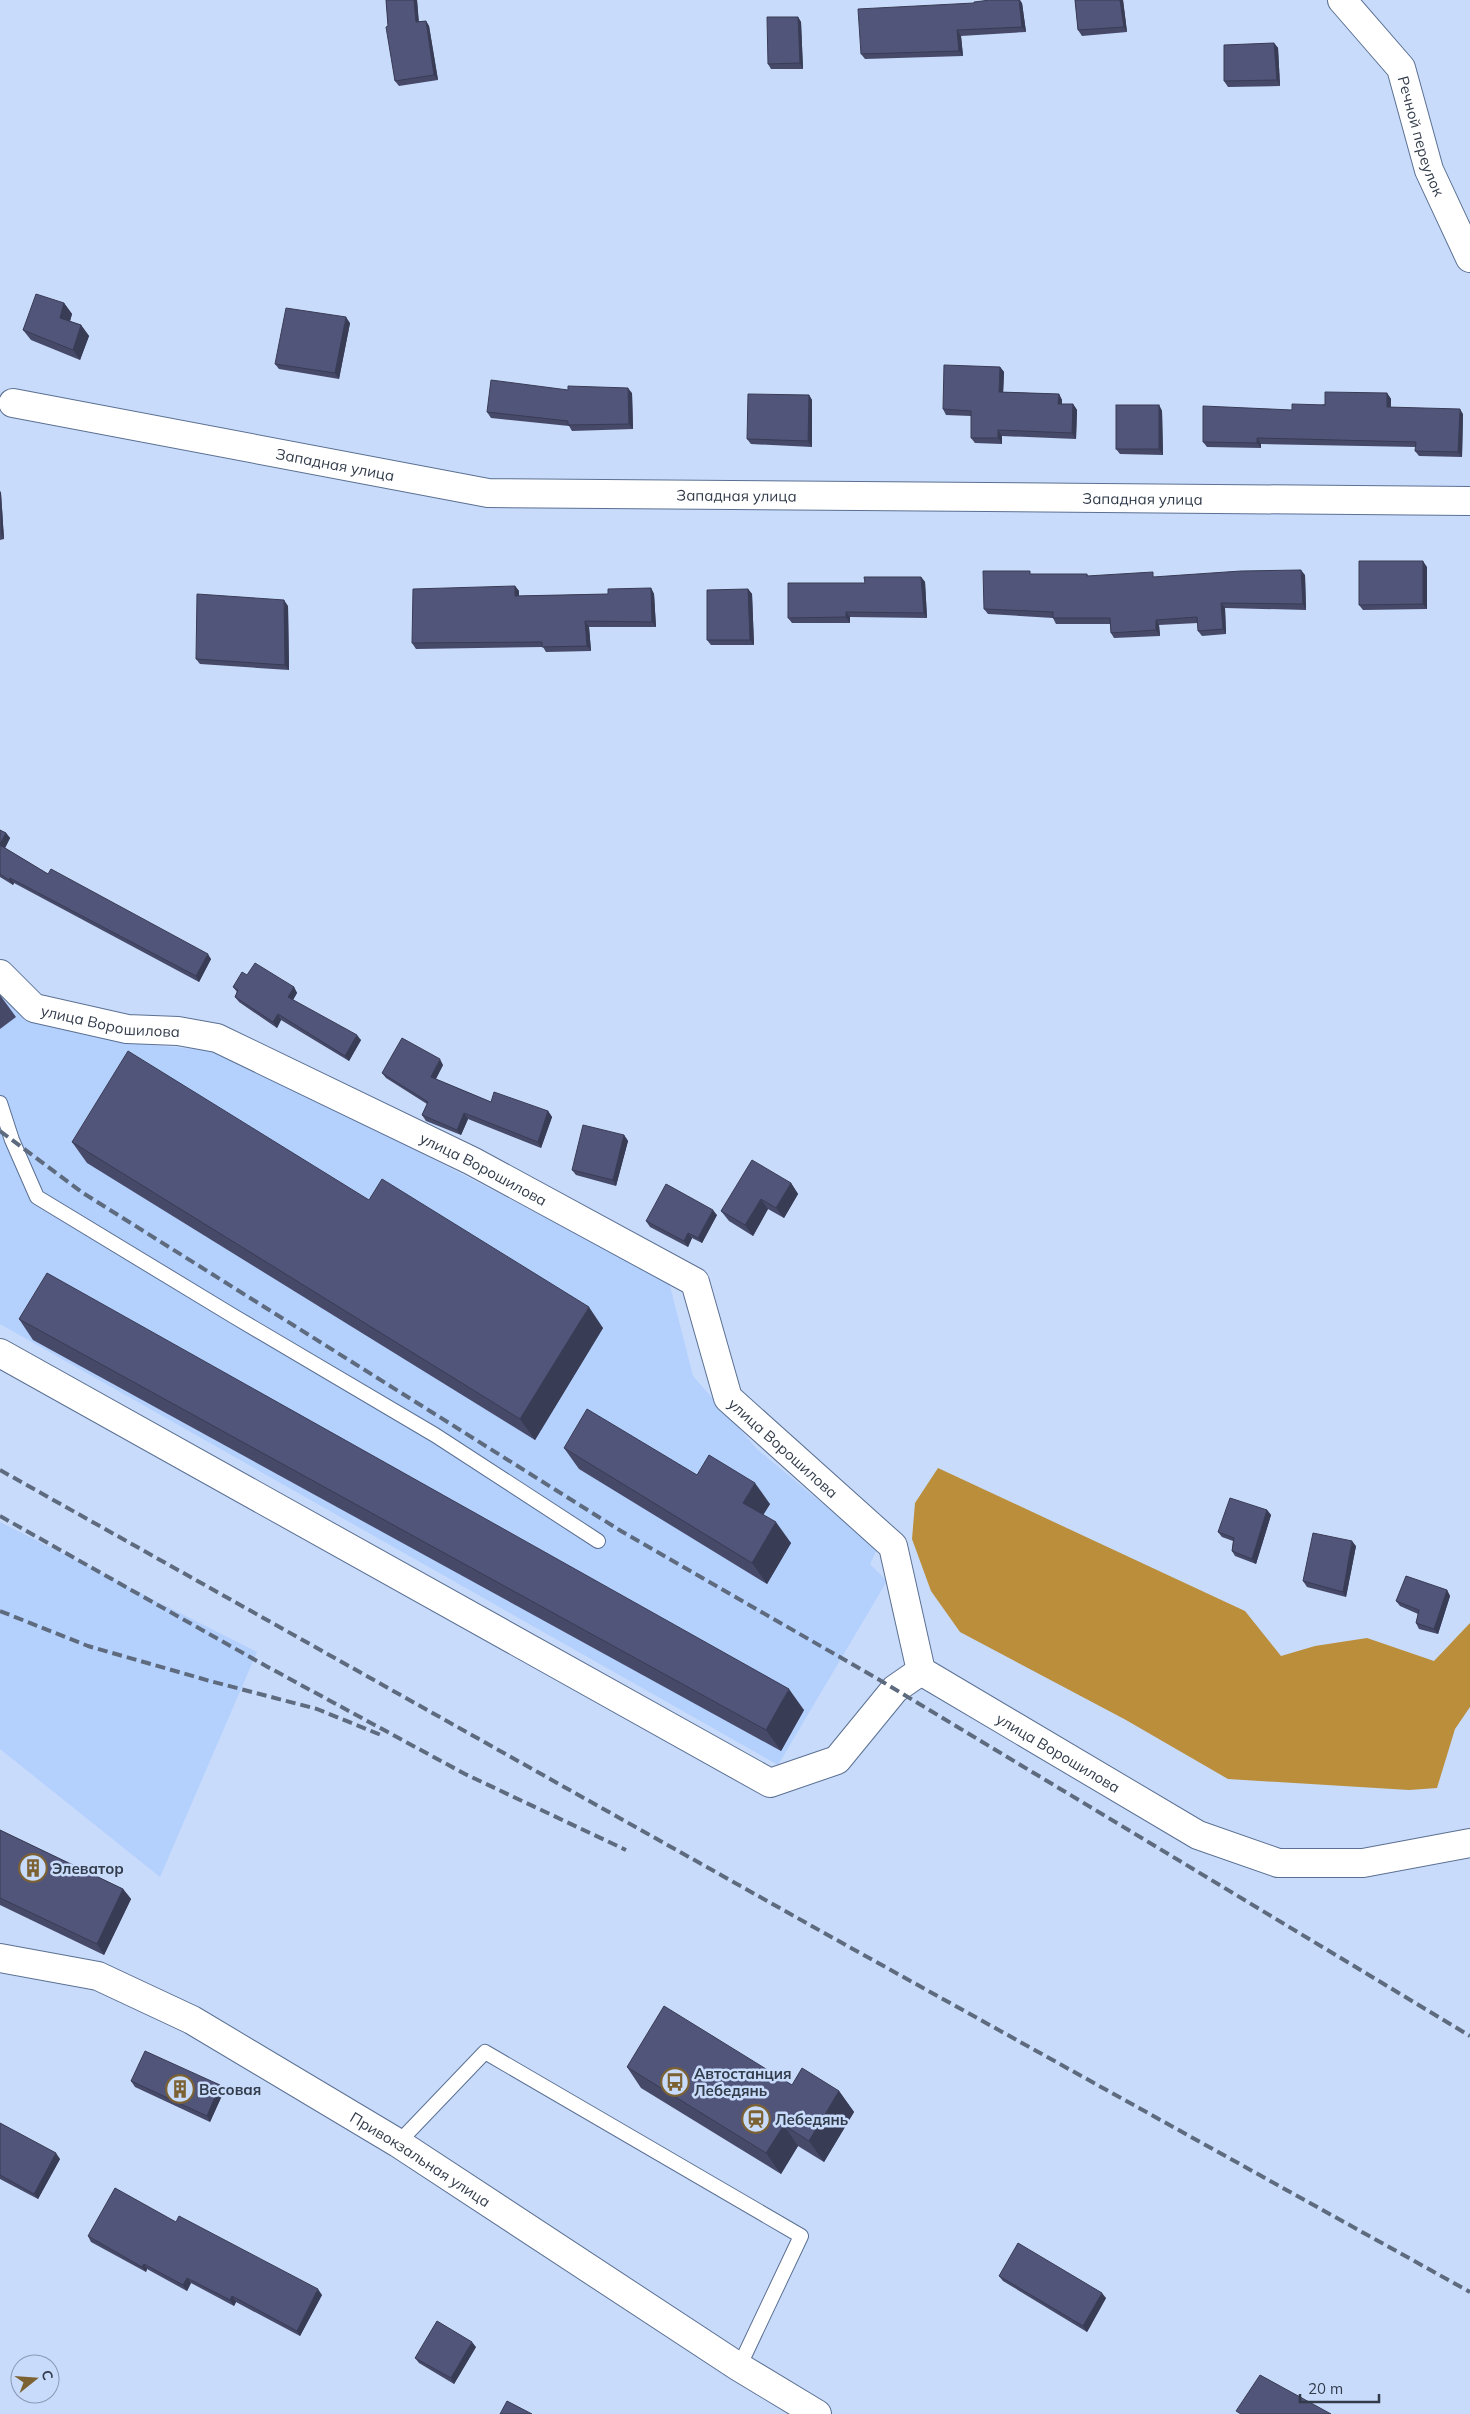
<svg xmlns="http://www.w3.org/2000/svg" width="1470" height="2414" font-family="Mulish,sans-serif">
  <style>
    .built { fill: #b4d0fd }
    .forest { fill: #ba8e3b }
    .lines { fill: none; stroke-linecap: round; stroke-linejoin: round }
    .lane-casing { stroke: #5b7092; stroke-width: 16 }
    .street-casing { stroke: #5b7092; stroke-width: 30 }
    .secondary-casing { stroke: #5b7092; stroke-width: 30 }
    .lane { stroke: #fff; stroke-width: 14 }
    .street { stroke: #fff; stroke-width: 28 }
    .secondary { stroke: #fff; stroke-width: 28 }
    .rail { stroke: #5e6b7f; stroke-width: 4; stroke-dasharray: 10 5; stroke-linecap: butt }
    .wall { fill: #474969 }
    .shaded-wall { fill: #393c55 }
    .building { fill: #52557a; stroke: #393c55 }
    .labels { text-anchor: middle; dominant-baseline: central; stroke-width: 5; stroke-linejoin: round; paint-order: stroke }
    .street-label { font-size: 15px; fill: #313b4a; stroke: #c8dbfb }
    .poi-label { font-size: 15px; font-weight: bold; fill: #313b4a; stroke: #c8dbfb; text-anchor: start }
  </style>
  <rect width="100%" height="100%" fill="#c8dbfb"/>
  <!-- built -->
  <g class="built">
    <path d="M 0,990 L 16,1011 L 118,1042 L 227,1052 L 669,1282 L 693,1376 L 758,1450 L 877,1549 L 870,1564 L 887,1581 L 778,1765 L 0,1324 Z"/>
    <path d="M 0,1522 L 257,1652 L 160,1877 L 0,1749 Z"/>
  </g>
  <!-- forest -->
  <path class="forest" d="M 938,1468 L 1245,1611 L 1281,1656 L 1315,1646 L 1367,1638 L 1434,1661 L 1470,1623 L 1470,1707 L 1455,1729 L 1437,1788 L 1409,1790 L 1228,1779 L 1126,1720 L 960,1632 L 931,1591 L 912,1539 L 915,1503 Z"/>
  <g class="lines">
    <defs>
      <g id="lane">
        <path d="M 0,1103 L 12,1140 L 37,1197 L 235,1317 L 435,1435 L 598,1541"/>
        <path d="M 398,2143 L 485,2052 L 801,2236 L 739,2367"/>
      </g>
      <g id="street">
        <path id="s1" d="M 1342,0 L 1401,68 L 1429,170 L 1470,258"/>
        <path id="s2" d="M 13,403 L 488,493 L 1470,501"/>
        <path id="s3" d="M 0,974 L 34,1008 L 127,1029 L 178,1031 L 217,1038 L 472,1161 L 695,1282 L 728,1398 L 893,1546 L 921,1671 L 1198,1835 L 1278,1863 L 1363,1863 L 1470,1843"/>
        <path d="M 0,1353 L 770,1783 L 837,1760 L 895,1689 L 921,1671"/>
      </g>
      <g id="secondary">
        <path id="s4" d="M 0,1958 L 98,1976 L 192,2020 L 398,2143 L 739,2367 L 817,2414"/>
      </g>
    </defs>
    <!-- lane casing -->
    <use href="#lane" class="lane-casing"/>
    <!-- street casing -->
    <use href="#street" class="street-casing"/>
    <!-- secondary casing -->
    <use href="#secondary" class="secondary-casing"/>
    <!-- lane -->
    <use href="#lane" class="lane"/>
    <!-- street -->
    <use href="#street" class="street"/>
    <!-- secondary -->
    <use href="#secondary" class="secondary"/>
    <!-- rail -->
    <g class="rail">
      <path d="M 0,1131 L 83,1193 L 621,1531 L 883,1682 L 1470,2036"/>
      <path d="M 0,1470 L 826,1934 L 1470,2292"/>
      <path d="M 0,1516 L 266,1666 L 465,1774 L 626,1850"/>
      <path d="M 0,1611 L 88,1646 L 210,1681 L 317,1709 L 381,1735"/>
    </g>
  </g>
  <!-- wall -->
  <g class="wall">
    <path d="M 386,0 L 417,0 L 419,22 L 426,21 L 429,26 L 438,80 L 399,86 L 395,81 L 388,26 Z"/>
    <path d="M 1075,0 L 1123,0 L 1127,32 L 1082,36 L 1078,30 Z"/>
    <path d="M 1022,3 L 1026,32 L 961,36 L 963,56 L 865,59 L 861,54 Z"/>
    <path d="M 798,17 L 801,22 L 803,69 L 771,69 L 768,64 Z"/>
    <path d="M 1274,43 L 1278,48 L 1280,86 L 1228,87 L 1224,81 Z"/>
    <path d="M 64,303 L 72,314 L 70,321 L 81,325 L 89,336 L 80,360 L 31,340 L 23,330 Z"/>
    <path d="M 350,323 L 339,379 L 279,369 L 275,364 Z"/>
    <path d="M 1000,367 L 1004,372 L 1003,392 L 1059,394 L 1062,400 L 1062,404 L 1073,404 L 1077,410 L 1076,439 L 1002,436 L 1002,444 L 975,443 L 971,438 L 971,416 L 946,415 L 943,409 Z"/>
    <path d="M 632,393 L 633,429 L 572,431 L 569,426 L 491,418 L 487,412 Z"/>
    <path d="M 1387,393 L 1391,399 L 1391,407 L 1463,414 L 1462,457 L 1419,456 L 1415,451 L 1416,447 L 1261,444 L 1261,448 L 1207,447 L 1203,442 L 1292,410 Z"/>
    <path d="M 809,395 L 812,400 L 812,447 L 751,444 L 747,439 Z"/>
    <path d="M 1159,405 L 1162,411 L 1163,455 L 1120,454 L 1116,449 Z"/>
    <path d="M 0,491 L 1,493 L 4,539 L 0,540 Z"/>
    <path d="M 1427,567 L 1427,609 L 1363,610 L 1359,605 Z"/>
    <path d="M 1032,574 L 1087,574 L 1088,576 L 1157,577 L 1305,575 L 1306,610 L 1225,608 L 1226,634 L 1202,636 L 1198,631 L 1198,623 L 1159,625 L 1160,636 L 1114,638 L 1111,633 L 1110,624 L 1056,624 L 1053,618 L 988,614 L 984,609 Z"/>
    <path d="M 921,577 L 925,582 L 927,618 L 850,617 L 850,623 L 792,623 L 788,618 L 865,583 Z"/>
    <path d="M 515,586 L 519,591 L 519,596 L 608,594 L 651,588 L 654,594 L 656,627 L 589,627 L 591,651 L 546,652 L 543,647 L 416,649 L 412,643 Z"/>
    <path d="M 748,589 L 752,594 L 754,645 L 711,645 L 707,640 Z"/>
    <path d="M 288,606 L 289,670 L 200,664 L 196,659 Z"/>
    <path d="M 0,830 L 6,833 L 10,838 L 5,848 L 48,874 L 211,959 L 199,982 L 14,883 L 13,885 L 0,877 Z"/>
    <path d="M 247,975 L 294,987 L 297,993 L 293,1000 L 361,1040 L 349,1061 L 281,1020 L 277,1028 L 239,1002 L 235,997 L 237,992 L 233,987 Z"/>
    <path d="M 0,995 L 16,1017 L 0,1029 Z"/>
    <path d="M 443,1065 L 436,1079 L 491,1102 L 548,1111 L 552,1117 L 541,1148 L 468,1119 L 461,1135 L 426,1121 L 422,1115 L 427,1104 L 386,1078 L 382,1073 Z"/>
    <path d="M 624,1135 L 628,1141 L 616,1186 L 576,1175 L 572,1170 Z"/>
    <path d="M 72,1142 L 369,1200 L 603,1328 L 535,1440 L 87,1163 Z"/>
    <path d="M 791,1183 L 798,1194 L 784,1218 L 768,1209 L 753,1236 L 729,1221 L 721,1211 Z"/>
    <path d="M 717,1215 L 702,1243 L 692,1238 L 688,1247 L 650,1227 L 646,1221 Z"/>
    <path d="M 19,1319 L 804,1710 L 781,1751 L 33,1340 Z"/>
    <path d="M 564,1448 L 697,1475 L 770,1504 L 763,1515 L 791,1543 L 767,1584 L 579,1469 Z"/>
    <path d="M 1267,1510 L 1271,1515 L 1256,1564 L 1235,1556 L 1232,1551 L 1233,1541 L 1222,1537 L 1218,1532 Z"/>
    <path d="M 1356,1546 L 1346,1597 L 1307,1587 L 1303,1581 Z"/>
    <path d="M 1447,1590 L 1450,1596 L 1438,1634 L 1419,1629 L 1416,1623 L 1418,1614 L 1400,1606 L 1396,1601 Z"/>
    <path d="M 0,1830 L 123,1889 L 131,1899 L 104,1955 L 0,1905 Z"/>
    <path d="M 627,2067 L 792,2085 L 839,2091 L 854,2112 L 824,2162 L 798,2146 L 781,2174 L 641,2088 Z"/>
    <path d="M 131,2081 L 220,2085 L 224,2091 L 210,2122 L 135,2087 Z"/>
    <path d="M 0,2123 L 60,2159 L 38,2199 L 0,2179 Z"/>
    <path d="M 176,2222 L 322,2295 L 300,2336 L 236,2302 L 234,2306 L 191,2283 L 187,2291 L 147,2269 L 146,2272 L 91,2242 L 88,2236 Z"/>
    <path d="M 999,2276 L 1106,2298 L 1087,2332 L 1003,2281 Z"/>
    <path d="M 476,2347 L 454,2384 L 419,2363 L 415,2358 Z"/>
  </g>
  <!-- shaded-wall -->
  <g class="shaded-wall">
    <path d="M 414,0 L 417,0 L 419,28 L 416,22 Z"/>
    <path d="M 1019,0 L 1020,0 L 1022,3 L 1026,32 L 1022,27 Z"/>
    <path d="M 1120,0 L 1123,0 L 1127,32 L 1124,27 Z"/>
    <path d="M 798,17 L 801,22 L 803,69 L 800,63 Z"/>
    <path d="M 426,21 L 429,26 L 438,80 L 434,75 Z"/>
    <path d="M 957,30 L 961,36 L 963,56 L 959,51 Z"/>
    <path d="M 1274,43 L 1278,48 L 1280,86 L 1277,80 Z"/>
    <path d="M 64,303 L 72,314 L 68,328 L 60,318 Z"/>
    <path d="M 346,317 L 350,323 L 339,379 L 335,373 Z"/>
    <path d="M 81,325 L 89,336 L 80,360 L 73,350 Z"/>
    <path d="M 1000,367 L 1004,372 L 1003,397 L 999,392 Z"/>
    <path d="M 628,388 L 632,393 L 633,429 L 629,424 Z"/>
    <path d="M 1387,393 L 1391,399 L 1390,412 L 1387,407 Z"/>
    <path d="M 1059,394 L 1062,400 L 1062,409 L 1058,404 Z"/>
    <path d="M 809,395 L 812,400 L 812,447 L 808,441 Z"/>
    <path d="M 1073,404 L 1077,410 L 1076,439 L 1072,433 Z"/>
    <path d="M 1159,405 L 1162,411 L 1163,455 L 1159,449 Z"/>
    <path d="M 1460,409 L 1463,414 L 1462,457 L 1458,452 Z"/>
    <path d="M 998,430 L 1002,436 L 1002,444 L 998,438 Z"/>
    <path d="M 1257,438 L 1261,444 L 1261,448 L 1257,443 Z"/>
    <path d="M 0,491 L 1,493 L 4,539 L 1,534 Z"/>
    <path d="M 1423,561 L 1427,567 L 1427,609 L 1423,604 Z"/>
    <path d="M 1301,570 L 1305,575 L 1306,610 L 1303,604 Z"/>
    <path d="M 921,577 L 925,582 L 927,618 L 924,613 Z"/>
    <path d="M 515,586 L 519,591 L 519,601 L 515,596 Z"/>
    <path d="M 651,588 L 654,594 L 656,627 L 652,622 Z"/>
    <path d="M 748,589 L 752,594 L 754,645 L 750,640 Z"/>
    <path d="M 284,600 L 288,606 L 289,670 L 285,665 Z"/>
    <path d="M 1221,603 L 1225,608 L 1226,634 L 1223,629 Z"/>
    <path d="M 846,612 L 850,617 L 850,623 L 846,617 Z"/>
    <path d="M 1156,620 L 1159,625 L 1160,636 L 1156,630 Z"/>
    <path d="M 585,621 L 589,627 L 591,651 L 587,646 Z"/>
    <path d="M 6,833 L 10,838 L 4,850 L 0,845 Z"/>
    <path d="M 10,878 L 14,883 L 13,885 L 9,880 Z"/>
    <path d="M 208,954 L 211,959 L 199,982 L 196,976 Z"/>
    <path d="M 294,987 L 297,993 L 291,1003 L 288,997 Z"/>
    <path d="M 278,1014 L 281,1020 L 277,1028 L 273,1022 Z"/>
    <path d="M 357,1035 L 361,1040 L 349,1061 L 345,1056 Z"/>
    <path d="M 440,1059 L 443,1065 L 434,1082 L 431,1077 Z"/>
    <path d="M 548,1111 L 552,1117 L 541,1148 L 538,1142 Z"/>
    <path d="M 464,1113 L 468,1119 L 461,1135 L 457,1130 Z"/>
    <path d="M 624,1135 L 628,1141 L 616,1186 L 613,1180 Z"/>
    <path d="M 791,1183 L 798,1194 L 784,1218 L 776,1208 Z"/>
    <path d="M 761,1199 L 768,1209 L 753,1236 L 745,1225 Z"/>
    <path d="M 713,1210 L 717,1215 L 702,1243 L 698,1238 Z"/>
    <path d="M 688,1233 L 692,1238 L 688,1247 L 684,1241 Z"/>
    <path d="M 589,1307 L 603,1328 L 535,1440 L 520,1419 Z"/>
    <path d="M 755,1483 L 770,1504 L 758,1523 L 743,1503 Z"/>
    <path d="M 1267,1510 L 1271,1515 L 1256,1564 L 1252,1559 Z"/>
    <path d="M 776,1522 L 791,1543 L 767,1584 L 752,1563 Z"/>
    <path d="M 1352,1541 L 1356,1546 L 1346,1597 L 1343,1592 Z"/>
    <path d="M 1447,1590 L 1450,1596 L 1438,1634 L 1434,1629 Z"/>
    <path d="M 789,1689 L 804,1710 L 781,1751 L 766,1730 Z"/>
    <path d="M 123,1889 L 131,1899 L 104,1955 L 97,1944 Z"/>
    <path d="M 220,2085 L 224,2091 L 210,2122 L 207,2116 Z"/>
    <path d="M 839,2091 L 854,2112 L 824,2162 L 809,2141 Z"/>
    <path d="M 784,2125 L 798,2146 L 781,2174 L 766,2153 Z"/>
    <path d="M 56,2153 L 60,2159 L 38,2199 L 34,2194 Z"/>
    <path d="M 144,2264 L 147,2269 L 146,2272 L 142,2267 Z"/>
    <path d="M 187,2278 L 191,2283 L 187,2291 L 183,2285 Z"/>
    <path d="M 318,2289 L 322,2295 L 300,2336 L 297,2331 Z"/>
    <path d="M 1102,2293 L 1106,2298 L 1087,2332 L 1083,2326 Z"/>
    <path d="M 232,2296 L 236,2302 L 234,2306 L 230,2300 Z"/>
    <path d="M 472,2342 L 476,2347 L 454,2384 L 451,2378 Z"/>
  </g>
  <!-- building -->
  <g class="building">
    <path d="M 386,0 L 414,0 L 416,22 L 426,21 L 434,75 L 395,81 L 386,27 L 388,26 Z"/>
    <path d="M 990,0 L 1019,0 L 1022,27 L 957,30 L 959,51 L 861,54 L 858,9 L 974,3 L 974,2 Z"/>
    <path d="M 1075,0 L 1120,0 L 1124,27 L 1078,30 Z"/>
    <path d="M 767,17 L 798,17 L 800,63 L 768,64 Z"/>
    <path d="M 1274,43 L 1277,80 L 1224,81 L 1224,45 Z"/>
    <path d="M 36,294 L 64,303 L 60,318 L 81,325 L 73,350 L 23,330 Z"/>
    <path d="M 286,308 L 346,317 L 335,373 L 275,364 Z"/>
    <path d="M 944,365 L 1000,367 L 999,392 L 1059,394 L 1058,404 L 1073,404 L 1072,433 L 998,430 L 998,438 L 971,438 L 971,411 L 943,409 Z"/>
    <path d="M 491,380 L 568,390 L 568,386 L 628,388 L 629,424 L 568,425 L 568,421 L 487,412 Z"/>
    <path d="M 1325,392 L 1387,393 L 1387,407 L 1460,409 L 1458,452 L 1415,451 L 1416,442 L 1257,438 L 1257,443 L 1203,442 L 1203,406 L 1292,410 L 1292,404 L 1325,405 Z"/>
    <path d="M 748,394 L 809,395 L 808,441 L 747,439 Z"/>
    <rect x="1116" y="405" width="43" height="44"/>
    <path d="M 1359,561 L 1423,561 L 1423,604 L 1359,605 Z"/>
    <path d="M 1301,570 L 1303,604 L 1221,603 L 1223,629 L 1198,631 L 1197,617 L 1156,620 L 1156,630 L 1111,633 L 1110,618 L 1053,618 L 1053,612 L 984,609 L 983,571 L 1030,571 L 1030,574 L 1087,574 L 1087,576 L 1153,572 L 1153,577 L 1241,571 Z"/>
    <path d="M 864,577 L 921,577 L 924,613 L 846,612 L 846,617 L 788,618 L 788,583 L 865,583 Z"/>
    <path d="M 515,586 L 515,596 L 608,594 L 608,589 L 651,588 L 652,622 L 585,621 L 587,646 L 542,647 L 542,642 L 412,643 L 413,589 Z"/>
    <path d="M 748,589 L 750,640 L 707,640 L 707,590 Z"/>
    <path d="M 197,594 L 284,600 L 285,665 L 196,659 Z"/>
    <path d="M 0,830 L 6,833 L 0,844 Z"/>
    <path d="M 0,845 L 48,874 L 51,869 L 208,954 L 196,976 L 10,878 L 9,880 L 0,874 Z"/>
    <path d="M 255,963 L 294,987 L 288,997 L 357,1035 L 345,1056 L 278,1014 L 273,1022 L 235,997 L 238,990 L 233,987 L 242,972 L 247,975 Z"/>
    <path d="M 402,1038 L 440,1059 L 431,1077 L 491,1102 L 494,1092 L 548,1111 L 538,1142 L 464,1113 L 457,1130 L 422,1115 L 428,1102 L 382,1073 Z"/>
    <path d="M 128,1051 L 369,1200 L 382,1179 L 589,1307 L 520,1419 L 72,1142 Z"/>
    <path d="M 583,1125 L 624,1135 L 613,1180 L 572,1170 Z"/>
    <path d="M 752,1160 L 791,1183 L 776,1208 L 761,1199 L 745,1225 L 721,1211 Z"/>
    <path d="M 666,1184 L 713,1210 L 698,1238 L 688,1233 L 684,1241 L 646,1221 Z"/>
    <path d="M 47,1273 L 789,1689 L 766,1730 L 19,1319 Z"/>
    <path d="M 587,1409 L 697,1475 L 709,1455 L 755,1483 L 743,1503 L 776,1522 L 752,1563 L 564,1448 Z"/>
    <path d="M 1230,1498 L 1267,1510 L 1252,1559 L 1232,1551 L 1234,1538 L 1218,1532 Z"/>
    <path d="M 1313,1533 L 1352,1541 L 1343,1592 L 1303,1581 Z"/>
    <path d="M 1406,1576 L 1447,1590 L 1434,1629 L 1416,1623 L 1419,1610 L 1396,1601 Z"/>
    <path d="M 0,1830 L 123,1889 L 97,1944 L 0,1898 Z"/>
    <path d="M 664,2006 L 792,2085 L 802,2068 L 839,2091 L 809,2141 L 784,2125 L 766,2153 L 627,2067 Z"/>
    <path d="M 145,2051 L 220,2085 L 207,2116 L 131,2081 Z"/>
    <path d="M 0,2123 L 56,2153 L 34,2194 L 0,2175 Z"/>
    <path d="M 115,2188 L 176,2222 L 179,2216 L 318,2289 L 297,2331 L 232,2296 L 230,2300 L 187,2278 L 183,2285 L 144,2264 L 142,2267 L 88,2236 Z"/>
    <path d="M 1018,2243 L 1102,2293 L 1083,2326 L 999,2276 Z"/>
    <path d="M 437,2321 L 472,2342 L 451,2378 L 415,2358 Z"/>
    <path d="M 1260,2375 L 1331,2414 L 1241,2414 L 1236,2411 Z"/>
    <path d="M 507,2401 L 532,2414 L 500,2414 Z"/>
  </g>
  <!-- icons -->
  <defs>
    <symbol id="building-ring" viewBox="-11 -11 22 22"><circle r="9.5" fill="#c8dbfb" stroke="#7c6233" stroke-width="1.5"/><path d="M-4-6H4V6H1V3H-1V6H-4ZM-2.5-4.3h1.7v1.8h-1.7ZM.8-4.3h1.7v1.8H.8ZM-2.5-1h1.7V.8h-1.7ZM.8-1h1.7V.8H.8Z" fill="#7c6233"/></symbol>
    <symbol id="bus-ring" viewBox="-11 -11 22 22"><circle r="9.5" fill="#c8dbfb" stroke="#7c6233" stroke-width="1.5"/><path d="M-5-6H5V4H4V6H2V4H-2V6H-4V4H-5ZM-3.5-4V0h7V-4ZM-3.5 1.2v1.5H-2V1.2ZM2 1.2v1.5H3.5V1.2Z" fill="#7c6233"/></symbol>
    <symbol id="station-ring" viewBox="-11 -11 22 22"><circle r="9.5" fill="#c8dbfb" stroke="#7c6233" stroke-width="1.5"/><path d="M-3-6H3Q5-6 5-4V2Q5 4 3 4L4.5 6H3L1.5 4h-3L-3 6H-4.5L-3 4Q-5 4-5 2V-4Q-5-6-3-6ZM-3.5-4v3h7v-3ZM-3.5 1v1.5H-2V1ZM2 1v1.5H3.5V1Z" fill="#7c6233"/></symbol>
  </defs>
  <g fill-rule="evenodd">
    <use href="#building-ring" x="17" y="1852" width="32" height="32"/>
    <use href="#bus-ring" x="659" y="2066" width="32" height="32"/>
    <use href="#building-ring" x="164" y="2073" width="32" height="32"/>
    <use href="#station-ring" x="740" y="2103" width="32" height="32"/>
  </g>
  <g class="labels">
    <!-- street labels -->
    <g class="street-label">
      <text stroke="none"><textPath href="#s1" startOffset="161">Речной переулок</textPath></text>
      <text stroke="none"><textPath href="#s2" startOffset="328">Западная улица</textPath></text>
      <text stroke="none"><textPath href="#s2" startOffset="732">Западная улица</textPath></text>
      <text stroke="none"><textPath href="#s2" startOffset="1138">Западная улица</textPath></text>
      <text stroke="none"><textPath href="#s3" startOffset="126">улица Ворошилова</textPath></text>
      <text stroke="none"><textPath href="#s3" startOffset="531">улица Ворошилова</textPath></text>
      <text stroke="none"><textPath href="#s3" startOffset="966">улица Ворошилова</textPath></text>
      <text stroke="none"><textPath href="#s3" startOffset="1401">улица Ворошилова</textPath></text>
      <text stroke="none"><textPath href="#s4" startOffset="471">Привокзальная улица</textPath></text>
    </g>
    <!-- poi labels -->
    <g class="poi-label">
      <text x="52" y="1868">Элеватор</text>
      <text x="694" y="2073">Автостанция<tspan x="694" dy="17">Лебедянь</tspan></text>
      <text x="199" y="2089">Весовая</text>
      <text x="775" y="2119">Лебедянь</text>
    </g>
  </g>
  <!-- north arrow -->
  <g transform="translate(35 2379) rotate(73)"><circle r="24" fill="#c8dbfb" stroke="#8c9bb4"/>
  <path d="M0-4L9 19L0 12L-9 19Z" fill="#7c6233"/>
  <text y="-8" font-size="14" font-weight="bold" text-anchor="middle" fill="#313b4a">С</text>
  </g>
  <!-- scale -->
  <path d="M1300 2394v8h79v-8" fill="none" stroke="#313b4a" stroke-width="2.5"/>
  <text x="1308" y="2394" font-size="15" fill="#313b4a" stroke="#c8dbfb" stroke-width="4" paint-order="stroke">20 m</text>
</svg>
